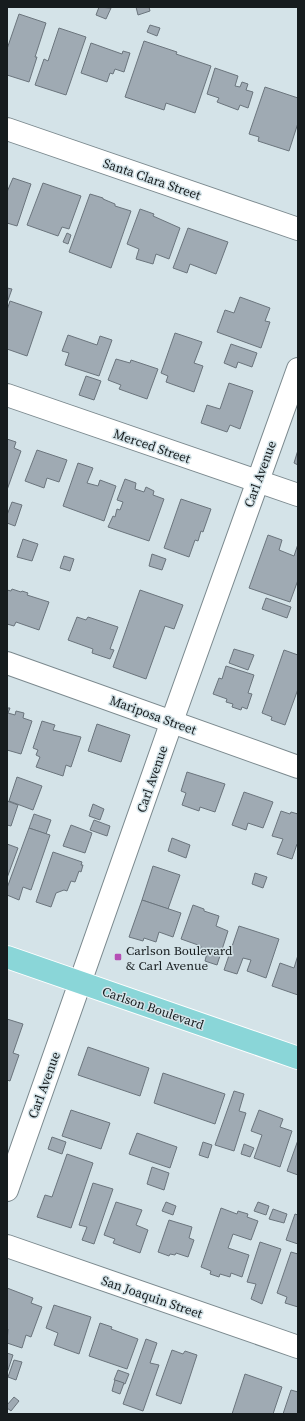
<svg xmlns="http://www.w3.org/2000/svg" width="305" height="1421" font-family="'Source Serif 4',serif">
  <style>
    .building { fill: #9faab3; stroke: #6b757d }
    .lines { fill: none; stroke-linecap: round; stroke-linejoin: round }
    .minor-casing { stroke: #7b898e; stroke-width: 24 }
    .major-casing { stroke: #fff; stroke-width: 24 }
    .minor { stroke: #fff; stroke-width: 22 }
    .major { stroke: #8ad6d8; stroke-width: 22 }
    .poi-dot { fill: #b54fb5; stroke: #d4e3e8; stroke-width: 1.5 }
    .labels { text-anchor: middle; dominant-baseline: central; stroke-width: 3; stroke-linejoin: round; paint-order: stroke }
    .street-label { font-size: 13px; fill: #161c1e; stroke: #d4e3e8 }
    .poi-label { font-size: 13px; fill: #161c1e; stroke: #d4e3e8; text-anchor: start }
  </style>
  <rect width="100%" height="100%" fill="#d4e3e8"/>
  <!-- building -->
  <g class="building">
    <path d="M 99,7 L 111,8 L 106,19 L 96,15 Z"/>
    <path d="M 136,7 L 149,7 L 150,11 L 138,15 Z"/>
    <path d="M 19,14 L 46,23 L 35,57 L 37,57 L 29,82 L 7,75 L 7,49 Z"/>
    <path d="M 150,25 L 160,28 L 157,36 L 147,32 Z"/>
    <path d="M 59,28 L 86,37 L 66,95 L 35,85 L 44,59 L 48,61 Z"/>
    <path d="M 144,41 L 177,52 L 176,54 L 211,66 L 195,113 L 166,103 L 164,110 L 125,97 Z"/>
    <path d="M 91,43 L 122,54 L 123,51 L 130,53 L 124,72 L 115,69 L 113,74 L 110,73 L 107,82 L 81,73 Z"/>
    <path d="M 215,68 L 238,76 L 235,86 L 240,87 L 242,82 L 248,84 L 246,90 L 253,92 L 248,108 L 240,105 L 238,110 L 217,102 L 219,98 L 207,94 Z"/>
    <path d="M 265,87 L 298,98 L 298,123 L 289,151 L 258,141 L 259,137 L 249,134 Z"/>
    <path d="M 13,178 L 31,184 L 17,226 L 7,223 L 7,192 Z"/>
    <path d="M 43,183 L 81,196 L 69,229 L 62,227 L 58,236 L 27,225 Z"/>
    <path d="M 90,194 L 103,198 L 103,199 L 115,204 L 115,206 L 131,211 L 111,268 L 69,252 Z"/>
    <path d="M 140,209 L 154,214 L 153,216 L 180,228 L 169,259 L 156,254 L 153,264 L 136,259 L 139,249 L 127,244 Z"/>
    <path d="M 188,228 L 228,242 L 216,274 L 190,264 L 187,273 L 173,268 Z"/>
    <path d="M 67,233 L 71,235 L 68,244 L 63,242 Z"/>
    <path d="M 7,288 L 12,289 L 7,303 Z"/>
    <path d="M 240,297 L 270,308 L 265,321 L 270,322 L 261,348 L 217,332 L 225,310 L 234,313 Z"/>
    <path d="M 10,301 L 42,312 L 27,356 L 7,349 L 7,310 Z"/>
    <path d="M 175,333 L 202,342 L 194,363 L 203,366 L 194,392 L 166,382 L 168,376 L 161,373 Z"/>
    <path d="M 68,335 L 97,345 L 100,336 L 112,340 L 99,376 L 65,365 L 69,353 L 62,351 Z"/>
    <path d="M 231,344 L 257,353 L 252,367 L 238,362 L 236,368 L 224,363 Z"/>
    <path d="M 116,359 L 130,363 L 131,360 L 158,369 L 147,399 L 119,389 L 121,385 L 108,380 Z"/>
    <path d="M 86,376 L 101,381 L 94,400 L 79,395 Z"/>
    <path d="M 229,383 L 253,391 L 240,429 L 230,425 L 227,432 L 201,423 L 207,405 L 220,409 Z"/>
    <path d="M 7,439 L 16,442 L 14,448 L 21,451 L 7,490 Z"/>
    <path d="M 37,450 L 67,460 L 59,482 L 47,478 L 44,488 L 25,481 Z"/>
    <path d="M 298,450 L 298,465 L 294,463 Z"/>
    <path d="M 78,463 L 93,468 L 87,483 L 98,486 L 100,480 L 116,486 L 104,521 L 63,506 Z"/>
    <path d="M 125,479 L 136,483 L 135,489 L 144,492 L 146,487 L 154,491 L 153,495 L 164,499 L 149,541 L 108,527 L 113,516 L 115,517 L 117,509 L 120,510 L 123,502 L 117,500 Z"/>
    <path d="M 181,499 L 211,509 L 203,532 L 201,531 L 198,541 L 195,540 L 189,557 L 164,548 Z"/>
    <path d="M 12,502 L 22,505 L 15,526 L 7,523 L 7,515 Z"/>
    <path d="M 268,535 L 282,540 L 279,550 L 294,556 L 298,544 L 298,580 L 290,602 L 249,588 Z"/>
    <path d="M 23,539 L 38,544 L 32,561 L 17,557 Z"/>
    <path d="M 152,554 L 166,559 L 162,570 L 149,566 Z"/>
    <path d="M 64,556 L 74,559 L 70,571 L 60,568 Z"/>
    <path d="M 12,589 L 21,592 L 22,591 L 28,593 L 27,595 L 49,602 L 39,630 L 16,622 L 14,626 L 7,624 L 7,590 L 11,591 Z"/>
    <path d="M 140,590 L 183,605 L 174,629 L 165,626 L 146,679 L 113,667 Z"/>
    <path d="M 266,598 L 291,607 L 287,618 L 262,609 Z"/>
    <path d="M 77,617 L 86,620 L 88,617 L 118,627 L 110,649 L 114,650 L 110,659 L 92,653 L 93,649 L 68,640 Z"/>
    <path d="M 234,649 L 254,655 L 248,670 L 229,663 Z"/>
    <path d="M 284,650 L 298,655 L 298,689 L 285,725 L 271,720 L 272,717 L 262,713 Z"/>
    <path d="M 226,666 L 254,675 L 248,693 L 252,694 L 247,709 L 242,707 L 241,710 L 232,707 L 233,704 L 226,702 L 227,699 L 213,694 L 219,678 L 222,679 Z"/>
    <path d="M 7,708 L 10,708 L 8,713 L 15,715 L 16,711 L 24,713 L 23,718 L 32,721 L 21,754 L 7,750 Z"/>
    <path d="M 42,721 L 55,725 L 53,730 L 81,737 L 71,767 L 66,765 L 63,776 L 36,767 L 40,757 L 36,755 L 38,750 L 33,748 Z"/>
    <path d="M 97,724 L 130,735 L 121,762 L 88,751 Z"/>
    <path d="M 187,772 L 225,784 L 215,812 L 200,807 L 199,811 L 182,805 L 186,793 L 181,791 Z"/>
    <path d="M 17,777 L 42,786 L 33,810 L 9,801 Z"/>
    <path d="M 244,792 L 273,802 L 263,828 L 248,823 L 246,830 L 232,825 Z"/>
    <path d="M 7,801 L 18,805 L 11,826 L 7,825 Z"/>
    <path d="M 93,804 L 104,809 L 100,820 L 89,816 Z"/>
    <path d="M 281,811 L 290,814 L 291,812 L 298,814 L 298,844 L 297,844 L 292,859 L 277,854 L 283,839 L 272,836 Z"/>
    <path d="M 34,814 L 51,820 L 46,834 L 29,828 Z"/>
    <path d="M 94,820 L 110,826 L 107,836 L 90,830 Z"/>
    <path d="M 71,825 L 92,833 L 85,853 L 63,846 Z"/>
    <path d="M 29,828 L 50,835 L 31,890 L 23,887 L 19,900 L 7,895 L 7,888 Z"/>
    <path d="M 172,838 L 190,845 L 186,858 L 168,851 Z"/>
    <path d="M 7,844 L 18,848 L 7,878 Z"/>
    <path d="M 53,852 L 82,862 L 81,865 L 83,865 L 81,872 L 79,871 L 75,882 L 71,881 L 67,891 L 64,890 L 56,893 L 51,907 L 36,902 Z"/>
    <path d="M 153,866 L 180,875 L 168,909 L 142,900 Z"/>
    <path d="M 255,873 L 267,877 L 263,888 L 252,884 Z"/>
    <path d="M 142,900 L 181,913 L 173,937 L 159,932 L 156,942 L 144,938 L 143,941 L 129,937 Z"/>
    <path d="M 193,905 L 204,909 L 204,911 L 219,916 L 216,926 L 228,931 L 217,965 L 205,961 L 207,953 L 200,950 L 201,946 L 181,939 Z"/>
    <path d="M 239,926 L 279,939 L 266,978 L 247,971 L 251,960 L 243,958 L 237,974 L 224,970 Z"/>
    <path d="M 298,955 L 298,995 L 272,986 L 280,963 L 294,968 Z"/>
    <path d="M 7,1019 L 23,1024 L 13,1053 L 19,1055 L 10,1081 L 7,1080 Z"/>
    <path d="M 88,1047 L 149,1068 L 140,1096 L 78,1075 Z"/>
    <path d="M 163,1073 L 225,1094 L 215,1124 L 154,1103 Z"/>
    <path d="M 234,1091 L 244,1094 L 239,1111 L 246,1113 L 234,1151 L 215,1145 Z"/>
    <path d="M 71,1110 L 110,1123 L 101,1149 L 62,1136 Z"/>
    <path d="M 259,1110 L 283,1119 L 280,1127 L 292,1131 L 280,1167 L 254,1158 L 262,1135 L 251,1131 Z"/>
    <path d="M 137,1133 L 177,1147 L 170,1168 L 129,1154 Z"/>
    <path d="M 52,1137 L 66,1142 L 62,1154 L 48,1149 Z"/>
    <path d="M 298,1140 L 298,1175 L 287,1171 Z"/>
    <path d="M 203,1142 L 212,1145 L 208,1158 L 199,1155 Z"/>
    <path d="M 244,1144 L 254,1148 L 250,1157 L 241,1154 Z"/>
    <path d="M 67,1154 L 93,1163 L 71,1228 L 37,1217 L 45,1195 L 52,1197 Z"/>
    <path d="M 152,1167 L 169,1173 L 164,1190 L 147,1184 Z"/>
    <path d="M 93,1183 L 113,1189 L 94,1244 L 82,1240 L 87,1227 L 79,1225 Z"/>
    <path d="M 116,1202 L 142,1210 L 136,1225 L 148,1230 L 140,1253 L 113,1243 L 115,1239 L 104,1235 Z"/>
    <path d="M 166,1202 L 176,1206 L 173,1215 L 162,1211 Z"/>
    <path d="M 258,1202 L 269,1206 L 266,1215 L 254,1211 Z"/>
    <path d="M 221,1208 L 237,1214 L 238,1211 L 248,1214 L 247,1217 L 258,1221 L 251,1240 L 233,1234 L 228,1248 L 249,1255 L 242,1277 L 231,1273 L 230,1277 L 220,1274 L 219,1277 L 210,1274 L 211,1271 L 201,1267 Z"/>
    <path d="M 273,1209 L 287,1214 L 284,1223 L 269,1219 Z"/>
    <path d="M 295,1214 L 298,1215 L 298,1244 L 286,1240 Z"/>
    <path d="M 169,1220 L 192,1227 L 189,1238 L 194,1240 L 188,1257 L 176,1253 L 175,1255 L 170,1254 L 169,1256 L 158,1252 Z"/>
    <path d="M 260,1242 L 281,1249 L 262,1304 L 251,1299 L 256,1284 L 247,1282 Z"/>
    <path d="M 291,1252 L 298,1254 L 298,1307 L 285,1303 L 287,1297 L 277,1293 Z"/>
    <path d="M 7,1288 L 33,1298 L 31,1303 L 42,1307 L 31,1337 L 26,1335 L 22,1348 L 7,1343 L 8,1329 L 7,1329 Z"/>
    <path d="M 54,1305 L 91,1317 L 79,1354 L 54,1345 L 58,1333 L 46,1328 Z"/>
    <path d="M 100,1323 L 112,1327 L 111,1329 L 138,1339 L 127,1369 L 89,1356 Z"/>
    <path d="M 146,1339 L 157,1343 L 150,1363 L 159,1365 L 143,1411 L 123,1404 Z"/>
    <path d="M 172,1350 L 183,1354 L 185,1351 L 197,1355 L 181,1404 L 156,1395 Z"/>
    <path d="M 7,1353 L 13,1355 L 7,1373 Z"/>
    <path d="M 14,1360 L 22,1362 L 16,1380 L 8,1377 Z"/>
    <path d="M 118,1370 L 129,1374 L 125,1384 L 114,1380 Z"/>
    <path d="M 245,1374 L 282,1387 L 273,1414 L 232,1414 Z"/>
    <path d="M 115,1380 L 124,1383 L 120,1394 L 112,1391 Z"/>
    <path d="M 291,1390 L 298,1392 L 298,1414 L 283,1414 Z"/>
    <path d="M 14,1397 L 19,1401 L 11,1411 L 7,1408 L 7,1405 Z"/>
  </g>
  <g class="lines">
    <defs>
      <g id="minor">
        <path d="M 7,129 L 298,229"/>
        <path d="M 7,395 L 298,495"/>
        <path d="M 7,663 L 298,767"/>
        <path d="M 7,1190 L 172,721 L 298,369"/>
        <path d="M 7,1246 L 298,1347"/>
      </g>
      <path id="major" d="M 7,957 L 298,1058"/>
    </defs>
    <!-- minor casing -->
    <use href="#minor" class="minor-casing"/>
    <!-- major casing -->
    <use href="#major" class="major-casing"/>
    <!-- minor -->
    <use href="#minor" class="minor"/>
    <!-- major -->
    <use href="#major" class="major"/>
  </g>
  <!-- markers -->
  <rect class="poi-dot" x="114" y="953" width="8" height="8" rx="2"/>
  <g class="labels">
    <!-- street labels -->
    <g class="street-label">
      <text transform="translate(152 179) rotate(19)">Santa Clara Street</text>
      <text transform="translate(152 446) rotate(19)">Merced Street</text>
      <text transform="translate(260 474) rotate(-70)">Carl Avenue</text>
      <text transform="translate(153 715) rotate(20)">Mariposa Street</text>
      <text transform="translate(152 779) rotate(-71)">Carl Avenue</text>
      <text transform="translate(153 1008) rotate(19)">Carlson Boulevard</text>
      <text transform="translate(44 1085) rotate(-70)">Carl Avenue</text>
      <text transform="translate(152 1297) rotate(19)">San Joaquin Street</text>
    </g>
    <!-- poi labels -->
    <g class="poi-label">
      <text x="126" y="950">Carlson Boulevard<tspan x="126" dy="15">&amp; Carl Avenue</tspan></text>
    </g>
  </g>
  <!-- border -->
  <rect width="305" height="1421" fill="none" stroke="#161c1e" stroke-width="16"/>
</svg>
